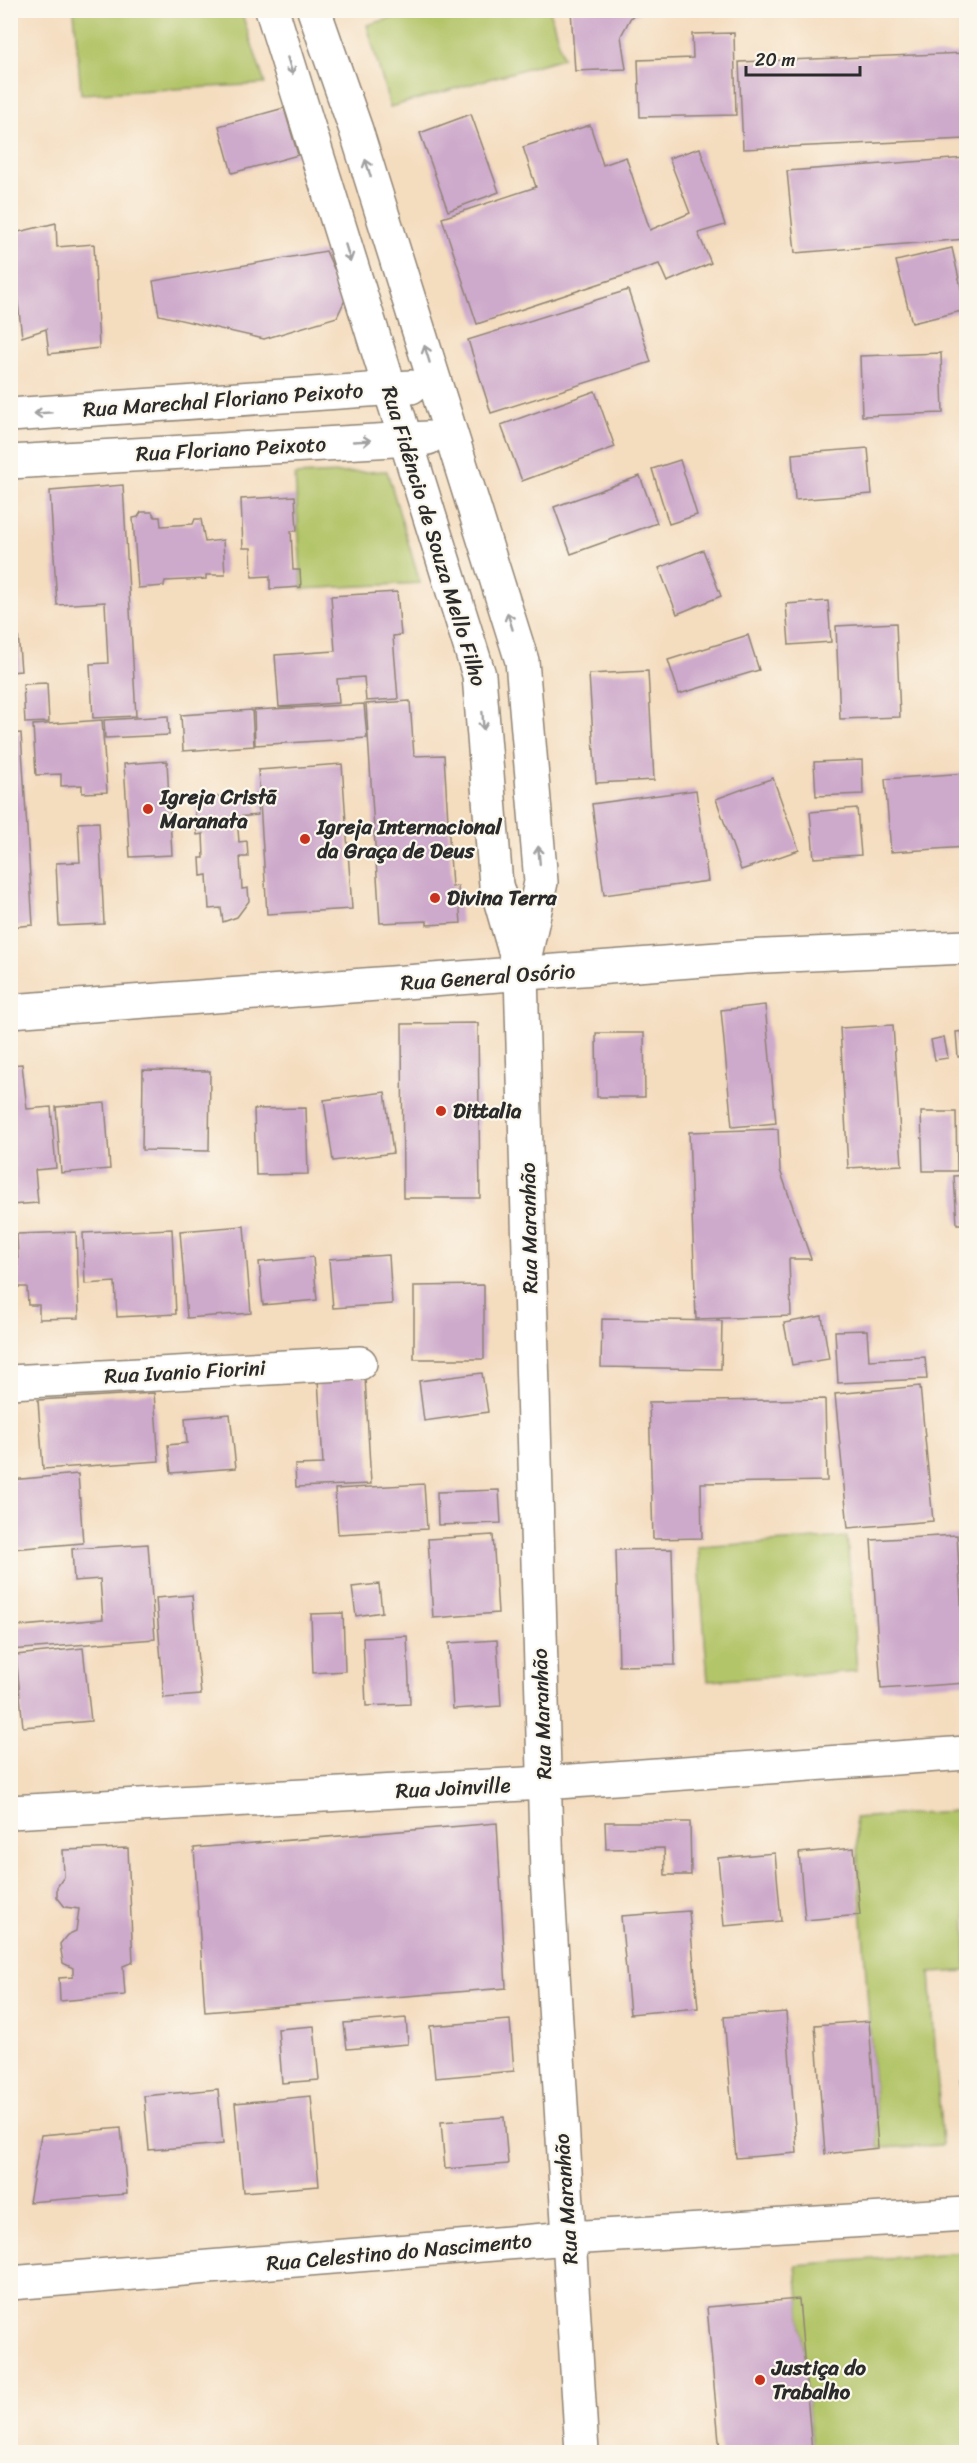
<svg xmlns="http://www.w3.org/2000/svg" width="977" height="2463" font-family="Sriracha,sans-serif">
  <style>
    .green { fill: #b3c569; stroke: #6f784a; stroke-width: 1.5 }
    .building { fill: #cda9cb }
    .lines { fill: none; stroke-linecap: round; stroke-linejoin: round }
    .minor-casing { stroke: #908474; stroke-width: 36 }
    .minor { stroke: #fff; stroke-width: 33 }
    .oneway { stroke: #a0a0a0 }
    .poi-dot { fill: #c8321e; stroke: #fbf7ec; stroke-width: 2 }
    .labels { text-anchor: middle; dominant-baseline: central; stroke-width: 4.5; stroke-linejoin: round; paint-order: stroke }
    .street-label { font-size: 21px; fill: #2b2b2b; stroke: #fbf7ec }
    .poi-label { font-size: 21px; font-weight: bold; fill: #2b2b2b; stroke: #fbf7ec; text-anchor: start }
  </style>
  <rect width="100%" height="100%" fill="#fbf7ec"/>
  <filter id="ink" filterUnits="userSpaceOnUse"><feTurbulence type="fractalNoise" baseFrequency=".0167" numOctaves="2"/><feDisplacementMap in="SourceGraphic" scale="12" xChannelSelector="R" yChannelSelector="G"/><feConvolveMatrix kernelMatrix="1 2 1 2 8 2 1 2 1" color-interpolation-filters="sRGB"/></filter>
  <filter id="wash" filterUnits="userSpaceOnUse"><feTurbulence type="fractalNoise" baseFrequency=".008" numOctaves="4" result="noise"/><feDisplacementMap in="SourceGraphic" scale="24" xChannelSelector="R" yChannelSelector="G"/><feGaussianBlur stdDeviation="1.35" result="paint"/><feColorMatrix in="noise" values="0 0 0 0 0 0 0 0 0 0 0 0 0 0 0 0 0 1.4 0 .05"/><feComposite in="paint" operator="in"/></filter>
  <g filter="url(#wash)">
    <rect width="100%" height="100%" fill="#f4dcbe"/>
    <!-- green -->
    <g class="green">
      <path d="M 74,11 L 241,11 L 265,84 L 81,94 Z"/>
      <path d="M 417,11 L 550,11 L 563,58 L 390,107 L 367,25 Z"/>
      <path d="M 387,471 L 420,583 L 302,589 L 295,475 Z"/>
      <path d="M 847,1537 L 857,1671 L 708,1681 L 698,1547 Z"/>
      <path d="M 966,1810 L 966,1971 L 930,1973 L 942,2145 L 878,2148 L 855,1818 Z"/>
      <path d="M 966,2252 L 966,2452 L 812,2452 L 796,2265 Z"/>
    </g>
    <g id="blocks">
      <!-- building -->
      <g class="building">
        <path d="M 571,10 L 645,10 L 631,17 L 621,36 L 626,69 L 575,71 Z"/>
        <path d="M 734,33 L 736,115 L 640,117 L 638,60 L 693,58 L 692,34 Z"/>
        <path d="M 966,53 L 966,139 L 743,149 L 739,62 Z"/>
        <path d="M 284,108 L 298,155 L 232,173 L 219,126 Z"/>
        <path d="M 471,114 L 499,192 L 448,211 L 420,133 Z"/>
        <path d="M 590,125 L 603,165 L 626,157 L 650,230 L 690,213 L 669,158 L 700,148 L 725,225 L 698,233 L 711,263 L 667,282 L 659,264 L 477,324 L 442,218 L 536,187 L 523,147 Z"/>
        <path d="M 966,158 L 966,239 L 795,253 L 787,171 Z"/>
        <path d="M 56,223 L 57,247 L 94,244 L 99,348 L 49,354 L 46,329 L 22,337 L 10,234 Z"/>
        <path d="M 952,248 L 966,310 L 912,323 L 896,261 Z"/>
        <path d="M 326,251 L 334,269 L 344,267 L 350,289 L 337,317 L 264,339 L 159,315 L 153,281 Z"/>
        <path d="M 628,290 L 651,362 L 491,413 L 468,340 Z"/>
        <path d="M 941,353 L 943,413 L 862,416 L 860,356 Z"/>
        <path d="M 595,391 L 615,447 L 522,481 L 501,425 Z"/>
        <path d="M 868,448 L 872,494 L 795,500 L 792,454 Z"/>
        <path d="M 680,460 L 697,515 L 669,524 L 652,469 Z"/>
        <path d="M 640,476 L 657,523 L 571,554 L 554,507 Z"/>
        <path d="M 123,485 L 136,716 L 93,718 L 90,664 L 108,663 L 105,602 L 57,605 L 50,491 Z"/>
        <path d="M 295,496 L 297,531 L 291,531 L 293,570 L 300,570 L 301,587 L 270,589 L 270,576 L 252,577 L 251,548 L 243,548 L 241,499 Z"/>
        <path d="M 141,512 L 152,512 L 155,517 L 160,517 L 161,526 L 193,524 L 195,519 L 201,519 L 205,542 L 223,540 L 225,575 L 206,575 L 206,579 L 165,581 L 164,586 L 138,588 L 133,518 L 138,517 Z"/>
        <path d="M 703,550 L 721,596 L 677,614 L 659,568 Z"/>
        <path d="M 397,592 L 401,635 L 393,636 L 398,699 L 366,701 L 364,677 L 337,679 L 339,703 L 279,707 L 275,655 L 335,651 L 331,596 Z"/>
        <path d="M 828,601 L 831,642 L 789,645 L 786,604 Z"/>
        <path d="M 896,623 L 900,717 L 840,719 L 836,626 Z"/>
        <path d="M 10,633 L 18,633 L 21,671 L 10,672 Z"/>
        <path d="M 748,635 L 759,670 L 679,694 L 668,660 Z"/>
        <path d="M 648,671 L 654,780 L 596,783 L 589,674 Z"/>
        <path d="M 47,683 L 49,722 L 25,723 L 23,684 Z"/>
        <path d="M 410,701 L 414,756 L 444,755 L 452,887 L 458,886 L 461,923 L 427,925 L 427,921 L 380,923 L 366,704 Z"/>
        <path d="M 364,704 L 367,738 L 255,745 L 254,710 Z"/>
        <path d="M 252,710 L 254,746 L 183,751 L 181,715 Z"/>
        <path d="M 168,716 L 169,735 L 105,738 L 104,720 Z"/>
        <path d="M 102,720 L 107,792 L 82,793 L 82,785 L 61,786 L 61,774 L 36,775 L 33,725 Z"/>
        <path d="M 21,733 L 33,925 L 10,927 L 10,734 Z"/>
        <path d="M 862,760 L 863,794 L 816,796 L 814,762 Z"/>
        <path d="M 167,761 L 172,855 L 130,857 L 124,764 Z"/>
        <path d="M 342,764 L 352,909 L 267,914 L 258,770 Z"/>
        <path d="M 966,773 L 966,847 L 891,852 L 885,779 Z"/>
        <path d="M 773,778 L 799,850 L 741,870 L 716,799 Z"/>
        <path d="M 696,790 L 708,881 L 604,895 L 592,804 Z"/>
        <path d="M 256,794 L 258,815 L 237,817 L 239,842 L 247,841 L 248,857 L 240,857 L 242,889 L 248,888 L 249,901 L 237,917 L 223,922 L 221,908 L 209,909 L 207,875 L 201,876 L 200,858 L 204,858 L 203,834 L 197,835 L 194,798 Z"/>
        <path d="M 857,808 L 861,855 L 814,858 L 810,812 Z"/>
        <path d="M 99,822 L 104,924 L 59,926 L 56,863 L 80,862 L 78,823 Z"/>
        <path d="M 765,1005 L 776,1123 L 732,1127 L 721,1010 Z"/>
        <path d="M 478,1023 L 480,1198 L 403,1198 L 402,1024 Z"/>
        <path d="M 893,1025 L 902,1165 L 848,1168 L 840,1028 Z"/>
        <path d="M 966,1031 L 966,1057 L 958,1057 L 956,1032 Z"/>
        <path d="M 596,1033 L 644,1033 L 645,1097 L 597,1097 Z"/>
        <path d="M 944,1037 L 948,1058 L 935,1060 L 931,1040 Z"/>
        <path d="M 22,1064 L 27,1109 L 51,1107 L 56,1168 L 35,1170 L 38,1203 L 10,1205 L 10,1065 Z"/>
        <path d="M 143,1070 L 210,1071 L 209,1151 L 142,1150 Z"/>
        <path d="M 385,1092 L 393,1153 L 333,1161 L 324,1100 Z"/>
        <path d="M 105,1103 L 110,1169 L 61,1173 L 56,1107 Z"/>
        <path d="M 306,1108 L 308,1174 L 256,1175 L 254,1109 Z"/>
        <path d="M 921,1112 L 956,1112 L 957,1171 L 923,1171 Z"/>
        <path d="M 778,1129 L 780,1170 L 811,1259 L 789,1259 L 791,1316 L 696,1319 L 689,1132 Z"/>
        <path d="M 966,1175 L 966,1224 L 957,1224 L 954,1176 Z"/>
        <path d="M 244,1226 L 251,1313 L 187,1318 L 180,1231 Z"/>
        <path d="M 172,1229 L 176,1314 L 117,1317 L 115,1282 L 85,1284 L 83,1233 Z"/>
        <path d="M 76,1232 L 79,1318 L 39,1319 L 39,1305 L 28,1305 L 27,1287 L 19,1287 L 17,1234 Z"/>
        <path d="M 389,1255 L 392,1304 L 333,1308 L 329,1259 Z"/>
        <rect x="964" y="1256" width="2" height="47"/>
        <path d="M 313,1257 L 317,1300 L 263,1305 L 259,1262 Z"/>
        <path d="M 484,1285 L 484,1359 L 414,1359 L 414,1286 Z"/>
        <path d="M 822,1316 L 829,1359 L 792,1365 L 784,1323 Z"/>
        <path d="M 602,1319 L 722,1321 L 721,1369 L 601,1367 Z"/>
        <path d="M 960,1327 L 966,1327 L 966,1373 L 963,1373 Z"/>
        <path d="M 867,1330 L 869,1360 L 925,1357 L 927,1379 L 838,1383 L 835,1331 Z"/>
        <path d="M 482,1373 L 488,1412 L 424,1421 L 419,1381 Z"/>
        <path d="M 365,1377 L 371,1484 L 296,1487 L 295,1465 L 323,1464 L 318,1379 Z"/>
        <path d="M 920,1386 L 933,1521 L 848,1528 L 835,1394 Z"/>
        <path d="M 154,1393 L 159,1461 L 43,1469 L 38,1400 Z"/>
        <path d="M 825,1399 L 827,1481 L 701,1483 L 702,1538 L 653,1539 L 649,1402 Z"/>
        <path d="M 230,1414 L 236,1468 L 171,1473 L 168,1445 L 187,1443 L 185,1418 Z"/>
        <path d="M 78,1474 L 83,1543 L 12,1549 L 10,1480 Z"/>
        <path d="M 424,1484 L 427,1529 L 338,1534 L 335,1489 Z"/>
        <path d="M 499,1490 L 501,1523 L 438,1525 L 437,1492 Z"/>
        <path d="M 493,1535 L 498,1613 L 433,1618 L 428,1539 Z"/>
        <path d="M 957,1535 L 966,1683 L 881,1689 L 871,1540 Z"/>
        <path d="M 148,1544 L 155,1639 L 10,1650 L 10,1627 L 103,1619 L 100,1579 L 74,1581 L 72,1549 Z"/>
        <path d="M 672,1549 L 675,1665 L 619,1666 L 616,1550 Z"/>
        <path d="M 379,1584 L 382,1612 L 356,1616 L 352,1587 Z"/>
        <path d="M 192,1595 L 201,1695 L 164,1698 L 156,1598 Z"/>
        <path d="M 343,1613 L 345,1671 L 313,1673 L 311,1614 Z"/>
        <path d="M 407,1636 L 410,1704 L 366,1706 L 363,1638 Z"/>
        <path d="M 497,1640 L 501,1706 L 453,1709 L 449,1643 Z"/>
        <path d="M 83,1648 L 91,1721 L 23,1727 L 16,1655 Z"/>
        <path d="M 605,1822 L 690,1822 L 691,1875 L 665,1875 L 664,1848 L 606,1849 Z"/>
        <path d="M 497,1823 L 506,1988 L 205,2012 L 194,1848 Z"/>
        <path d="M 128,1848 L 133,1962 L 123,1966 L 125,1995 L 60,2001 L 59,1978 L 73,1977 L 73,1968 L 63,1963 L 60,1944 L 67,1935 L 76,1931 L 79,1909 L 65,1907 L 57,1897 L 57,1887 L 64,1877 L 63,1850 Z"/>
        <path d="M 854,1848 L 860,1915 L 805,1920 L 799,1853 Z"/>
        <path d="M 775,1853 L 781,1921 L 724,1926 L 718,1858 Z"/>
        <path d="M 689,1911 L 698,2008 L 630,2014 L 621,1916 Z"/>
        <path d="M 786,2012 L 797,2153 L 736,2158 L 724,2017 Z"/>
        <path d="M 406,2018 L 408,2044 L 347,2049 L 344,2023 Z"/>
        <path d="M 510,2020 L 514,2071 L 435,2078 L 430,2026 Z"/>
        <path d="M 869,2021 L 878,2148 L 825,2154 L 815,2025 Z"/>
        <path d="M 314,2026 L 319,2080 L 282,2083 L 278,2029 Z"/>
        <path d="M 960,2080 L 966,2080 L 966,2120 L 964,2121 Z"/>
        <path d="M 218,2089 L 223,2144 L 149,2150 L 144,2096 Z"/>
        <path d="M 311,2096 L 319,2186 L 243,2192 L 235,2103 Z"/>
        <path d="M 504,2117 L 508,2164 L 445,2169 L 441,2122 Z"/>
        <path d="M 121,2128 L 127,2194 L 29,2202 L 41,2135 Z"/>
        <path d="M 799,2299 L 812,2452 L 720,2452 L 707,2307 Z"/>
      </g>
    </g>
  </g>
  <g filter="url(#ink)">
    <use href="#blocks" fill-opacity="0" stroke="#908474" stroke-width="1.5"/>
    <g class="lines">
      <defs>
        <g id="minor">
          <path d="M 272,10 L 479,675 L 496,885 L 520,969"/>
          <path d="M 314,10 L 356,130 L 522,661 L 541,882 L 521,974 L 547,1874 L 582,2452"/>
          <path d="M 10,415 L 411,387"/>
          <path d="M 10,462 L 428,438"/>
          <path d="M 10,1011 L 745,957 L 966,947"/>
          <path d="M 10,1382 L 360,1363"/>
          <path d="M 10,1812 L 544,1783 L 966,1753"/>
          <path d="M 10,2283 L 569,2238 L 966,2214"/>
        </g>
      </defs>
      <!-- minor casing -->
      <use href="#minor" class="minor-casing"/>
      <!-- minor -->
      <use href="#minor" class="minor"/>
    </g>
    <!-- one-way arrows -->
    <defs><path id="oneway-shaft" d="M-6 0H5M1.5-3L5.5 0L1.5 3" fill="none" stroke-width="1.6" stroke-linecap="round" stroke-linejoin="round" transform="scale(1.5)"/></defs>
    <g class="oneway">
      <use href="#oneway-shaft" transform="translate(290 66) rotate(73)"/>
      <use href="#oneway-shaft" transform="translate(368 168) rotate(-107)"/>
      <use href="#oneway-shaft" transform="translate(348 253) rotate(73)"/>
      <use href="#oneway-shaft" transform="translate(427 354) rotate(-107)"/>
      <use href="#oneway-shaft" transform="translate(43 413) rotate(176)"/>
      <use href="#oneway-shaft" transform="translate(362 441) rotate(-3)"/>
      <use href="#oneway-shaft" transform="translate(510 621) rotate(-107)"/>
      <use href="#oneway-shaft" transform="translate(483 721) rotate(86)"/>
      <use href="#oneway-shaft" transform="translate(539 855) rotate(-95)"/>
    </g>
  </g>
  <!-- markers -->
  <g class="poi-dot">
    <circle cx="148" cy="809" r="6"/>
    <circle cx="305" cy="839" r="6"/>
    <circle cx="435" cy="898" r="6"/>
    <circle cx="441" cy="1111" r="6"/>
    <circle cx="760" cy="2380" r="6"/>
  </g>
  <g class="labels">
    <!-- street labels -->
    <g class="street-label">
      <text transform="translate(223 400) rotate(-4)">Rua Marechal Floriano Peixoto</text>
      <text transform="translate(231 449) rotate(-3)">Rua Floriano Peixoto</text>
      <text transform="translate(434 536) rotate(73)">Rua Fidêncio de Souza Mello Filho</text>
      <text transform="translate(488 977) rotate(-4)">Rua General Osório</text>
      <text transform="translate(529 1228) rotate(-91)">Rua Maranhão</text>
      <text transform="translate(185 1372) rotate(-3)">Rua Ivanio Fiorini</text>
      <text transform="translate(542 1714) rotate(-92)">Rua Maranhão</text>
      <text transform="translate(453 1788) rotate(-3)">Rua Joinville</text>
      <text transform="translate(566 2199) rotate(-94)">Rua Maranhão</text>
      <text transform="translate(399 2252) rotate(-5)">Rua Celestino do Nascimento</text>
    </g>
    <!-- poi labels -->
    <g class="poi-label">
      <text x="160" y="797">Igreja Cristã<tspan x="160" dy="24">Maranata</tspan></text>
      <text x="317" y="827">Igreja Internacional<tspan x="317" dy="24">da Graça de Deus</tspan></text>
      <text x="447" y="898">Divina Terra</text>
      <text x="453" y="1111">Dittalia</text>
      <text x="772" y="2368">Justiça do<tspan x="772" dy="24">Trabalho</tspan></text>
    </g>
  </g>
  <!-- margin -->
  <rect width="977" height="2463" fill="none" stroke="#fbf7ec" stroke-width="36"/>
  <!-- scale -->
  <path d="M746 66v9h114v-9" fill="none" stroke="#2b2b2b" stroke-width="3"/>
  <text x="755" y="66" font-size="18" fill="#2b2b2b" stroke="#fbf7ec" stroke-width="4.5" paint-order="stroke">20 m</text>
</svg>
